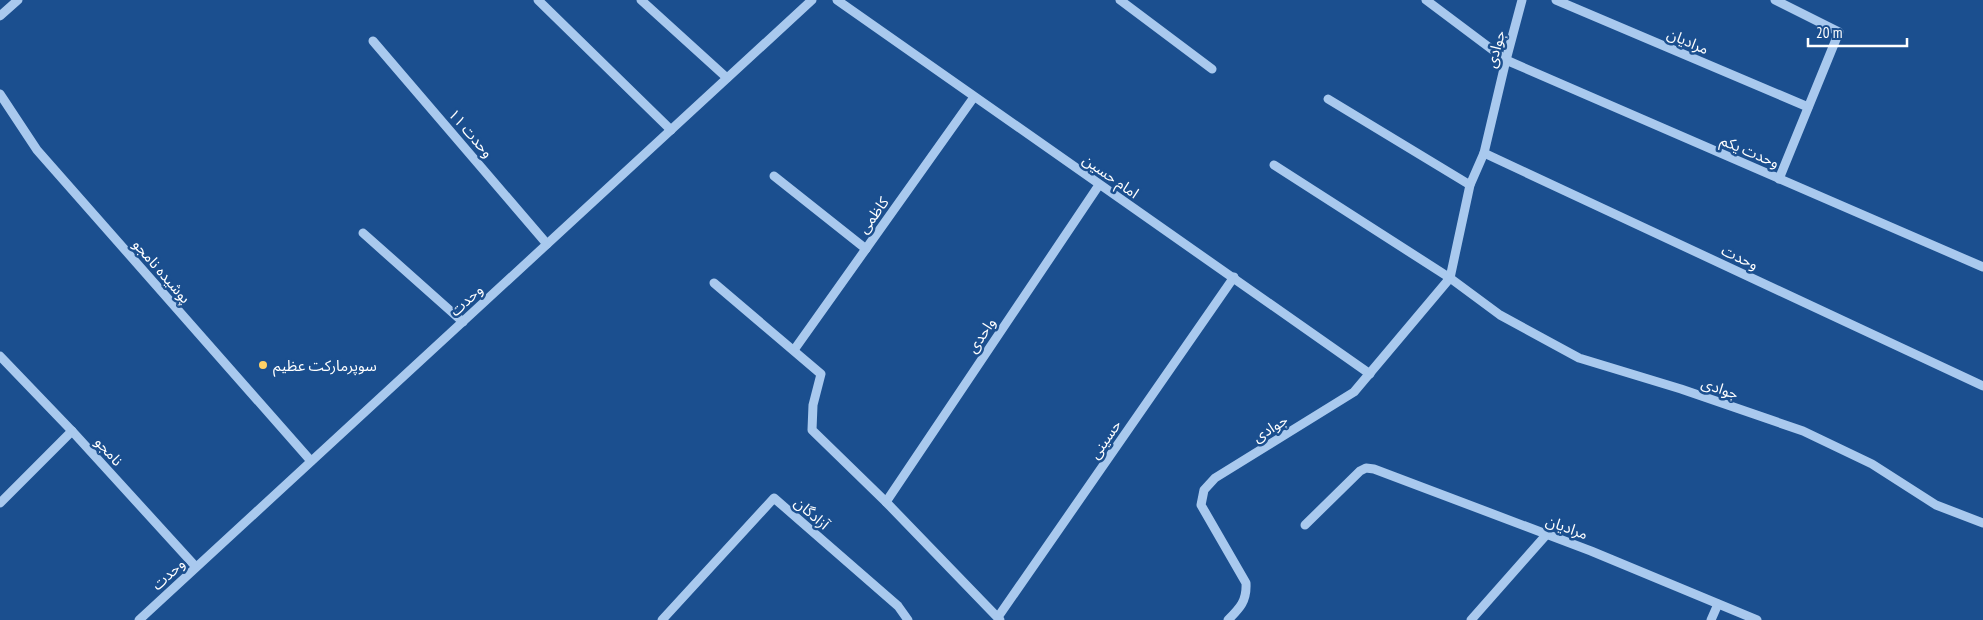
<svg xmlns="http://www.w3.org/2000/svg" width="1983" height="620" font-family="'PT Sans Narrow','Noto Sans Arabic',sans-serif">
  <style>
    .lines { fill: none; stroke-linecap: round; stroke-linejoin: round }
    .minor { stroke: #a9c9ee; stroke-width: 9 }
    .poi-dot { fill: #ffd166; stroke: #1b4f8f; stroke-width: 2 }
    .labels { text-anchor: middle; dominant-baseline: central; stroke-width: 5; stroke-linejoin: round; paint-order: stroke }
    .street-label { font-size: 15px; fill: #fff; stroke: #1b4f8f }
    .poi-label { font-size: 15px; fill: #fff; stroke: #1b4f8f; text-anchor: start }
  </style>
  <rect width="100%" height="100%" fill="#1b4f8f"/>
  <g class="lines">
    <!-- minor -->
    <g class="minor">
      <path d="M 538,0 L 671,130"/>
      <path d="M 641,0 L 727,78"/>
      <path d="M 837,0 L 1370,374"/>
      <path d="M 1120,0 L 1212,69"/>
      <path d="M 1426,0 L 1506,60 L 1983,267"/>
      <path d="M 1522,0 L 1506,60 L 1484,153 L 1470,185 L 1450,278 L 1500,315 L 1579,358 L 1681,389 L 1803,431 L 1872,464 L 1936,505 L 1983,523"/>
      <path d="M 1556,0 L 1808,107"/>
      <path d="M 1775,0 L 1839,32 L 1779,179"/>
      <path d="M 0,16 L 18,0"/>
      <path d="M 373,41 L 547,244"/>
      <path d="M 0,94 L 37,150 L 311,461"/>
      <path d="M 1328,99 L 1470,185"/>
      <path d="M 1484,153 L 1983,386"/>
      <path d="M 774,176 L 866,249"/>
      <path d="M 363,233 L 463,322"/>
      <path d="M 714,283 L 821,374 L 813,405 L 812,430 L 886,502 L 1000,620"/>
      <path d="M 794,350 L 974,97"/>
      <path d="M 0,356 L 72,431 L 196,567"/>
      <path d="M 886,502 L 1099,185"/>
      <path d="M 0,503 L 72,431"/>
      <path d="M 1305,525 L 1360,471 L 1366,468 L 1374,469 L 1591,551 L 1757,620"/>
      <path d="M 998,617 L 1234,277"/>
      <path d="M 139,620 L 812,0"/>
      <path d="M 662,620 L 774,498 L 898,606 L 908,620"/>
      <path d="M 1228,620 C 1240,608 1247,601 1246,583 L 1201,505 L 1204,490 L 1215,478 L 1354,392 L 1450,278 L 1274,165"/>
      <path d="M 1471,620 L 1547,534"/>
      <path d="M 1711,620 L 1718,604"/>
    </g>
  </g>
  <!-- markers -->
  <circle class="poi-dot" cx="263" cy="365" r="5"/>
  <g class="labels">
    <!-- street labels -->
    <g class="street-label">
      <text transform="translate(1688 41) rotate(23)">مرادیان</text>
      <text transform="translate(1495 49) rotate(-75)">جوادی</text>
      <text transform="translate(471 133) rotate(49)">وحدت ۱۱</text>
      <text transform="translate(1750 151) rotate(23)">وحدت یکم</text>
      <text transform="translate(1111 176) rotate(35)">امام حسین</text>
      <text transform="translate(873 215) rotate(-54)">کاظمی</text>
      <text transform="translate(1740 257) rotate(25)">وحدت</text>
      <text transform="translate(162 271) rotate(49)">پوشیده نامجو</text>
      <text transform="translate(466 300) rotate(-43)">وحدت</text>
      <text transform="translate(981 335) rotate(-56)">واحدی</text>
      <text transform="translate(1720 388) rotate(19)">جوادی</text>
      <text transform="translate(1270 428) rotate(-32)">جوادی</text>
      <text transform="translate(1105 439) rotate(-55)">حسینی</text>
      <text transform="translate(109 451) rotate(48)">نامجو</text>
      <text transform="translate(812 513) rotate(41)">آزادگان</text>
      <text transform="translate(1567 527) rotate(20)">مرادیان</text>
      <text transform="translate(168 574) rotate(-43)">وحدت</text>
    </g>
    <!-- poi labels -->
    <g class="poi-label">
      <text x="273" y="365">سوپرمارکت عظیم</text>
    </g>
  </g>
  <!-- scale -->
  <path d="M1808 38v8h99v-8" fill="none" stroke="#ffffff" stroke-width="2.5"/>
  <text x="1816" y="38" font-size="15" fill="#ffffff" stroke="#1b4f8f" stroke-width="4" paint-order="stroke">20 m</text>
</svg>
